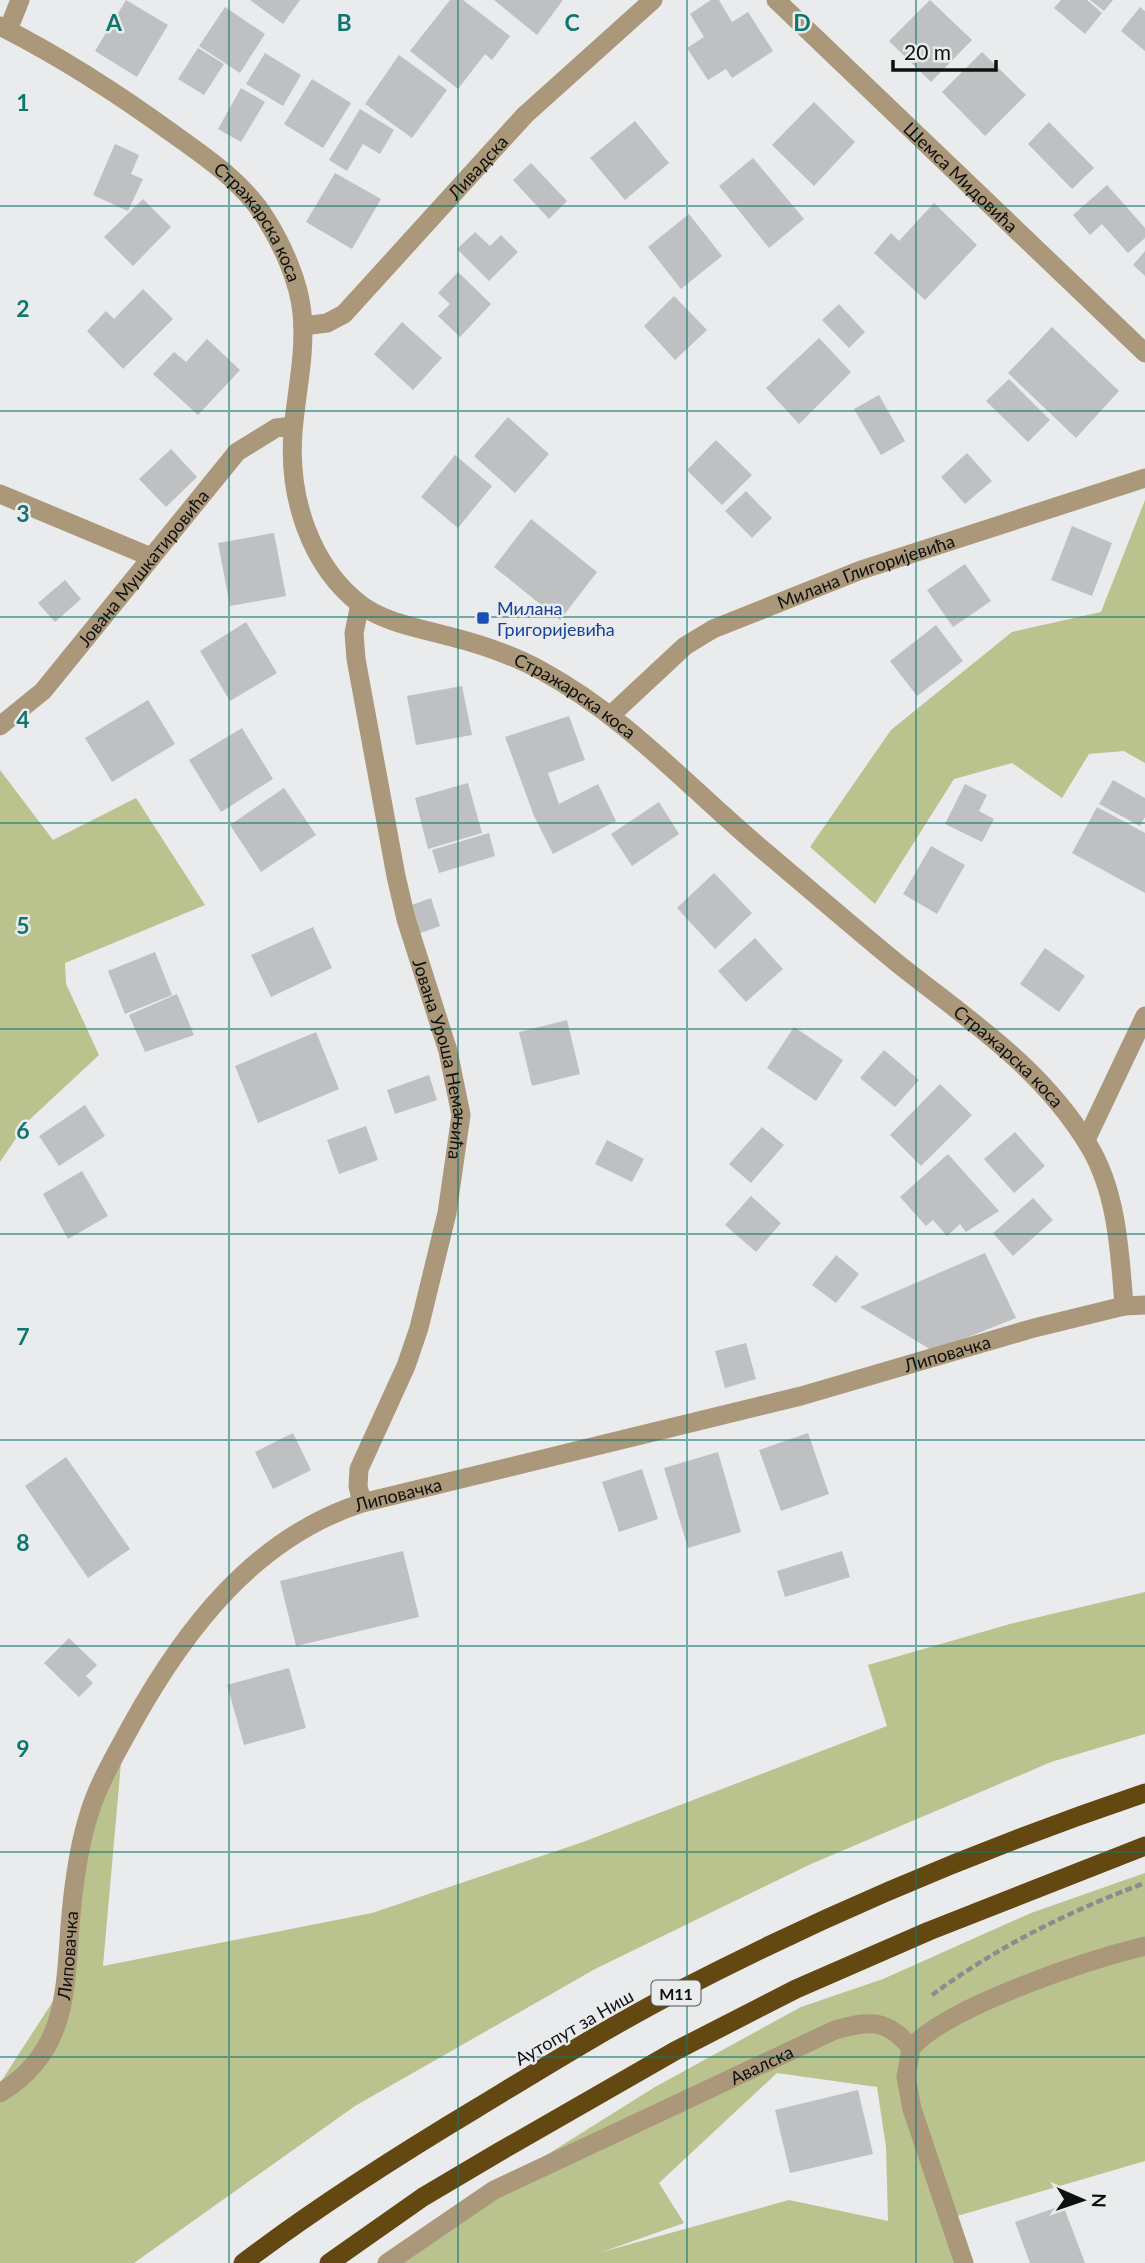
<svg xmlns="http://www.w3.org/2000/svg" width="1145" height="2263" font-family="Lato,sans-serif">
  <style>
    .green { fill: #bac28d; fill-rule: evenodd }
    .building { fill: #bec0c2 }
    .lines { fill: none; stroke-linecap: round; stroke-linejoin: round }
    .path { stroke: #8b8c8d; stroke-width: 4.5; stroke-dasharray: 7 3.5; stroke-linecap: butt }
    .minor { stroke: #ab9779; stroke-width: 19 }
    .trunk { stroke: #644812; stroke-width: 19 }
    .grid { fill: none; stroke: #0f766e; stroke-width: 2; stroke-opacity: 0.55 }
    .transit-dot { fill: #1a4fb4; stroke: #e9ebed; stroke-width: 2.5 }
    .labels { text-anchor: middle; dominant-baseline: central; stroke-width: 5; stroke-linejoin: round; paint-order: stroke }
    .shield { fill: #e9ebed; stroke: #505252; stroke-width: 2 }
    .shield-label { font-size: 16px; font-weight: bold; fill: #0f1010 }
    .street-label { font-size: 18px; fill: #0f1010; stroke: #e9ebed }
    .transit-label { font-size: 18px; fill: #164399; stroke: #e9ebed; text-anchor: start }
    .grid-label { font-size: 23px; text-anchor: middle; font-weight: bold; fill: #0f766e; stroke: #e9ebed; stroke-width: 5; stroke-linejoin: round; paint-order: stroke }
  </style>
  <rect width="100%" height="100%" fill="#e9ebed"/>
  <!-- green -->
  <g class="green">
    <path d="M 1145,500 L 1145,763 L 1124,751 L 1089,754 L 1062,798 L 1012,763 L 954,779 L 875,904 L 810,847 L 891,730 L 1012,632 L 1101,612 Z"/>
    <path d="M 0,770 L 53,840 L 136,798 L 205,905 L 65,963 L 66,984 L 99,1055 L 27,1122 L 0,1162 Z"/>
    <path d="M 1145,1592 L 1145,1734 L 1051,1762 L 811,1864 L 595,1969 L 355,2106 L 134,2263 L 0,2263 L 0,2083 L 68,1978 L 75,1877 L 123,1740 L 103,1966 L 372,1913 L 583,1842 L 887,1726 L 868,1665 L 1010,1624 Z"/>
    <path d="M 1145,1873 L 1145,2161 L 947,2219 L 963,2263 L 384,2263 L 492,2189 L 655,2087 L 801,2007 L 883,1979 L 1031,1913 ZM 777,2073 L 877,2087 L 886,2147 L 888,2221 L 789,2200 L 602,2252 L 684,2223 L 659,2183 Z"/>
  </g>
  <!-- building -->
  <g class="building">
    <path d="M 126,0 L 168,25 L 137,77 L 95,51 Z"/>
    <path d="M 250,0 L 300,0 L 283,24 Z"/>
    <path d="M 450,0 L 463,0 L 510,36 L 492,60 L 485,54 L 458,89 L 410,51 Z"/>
    <path d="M 494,0 L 563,0 L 537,35 Z"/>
    <path d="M 711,0 L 719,0 L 732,22 L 748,12 L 773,51 L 732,78 L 726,69 L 708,80 L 687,48 L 704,37 L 690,14 Z"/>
    <path d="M 930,0 L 972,40 L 931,82 L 889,41 Z"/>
    <path d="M 1061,0 L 1087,0 L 1102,13 L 1085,34 L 1054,8 Z"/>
    <path d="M 1090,0 L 1113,0 L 1104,11 Z"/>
    <path d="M 225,7 L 265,34 L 240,73 L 199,46 Z"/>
    <path d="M 1140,7 L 1145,11 L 1145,51 L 1121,31 Z"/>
    <path d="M 198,48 L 224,64 L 204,95 L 178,79 Z"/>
    <path d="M 982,52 L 1026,95 L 985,136 L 942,92 Z"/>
    <path d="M 265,53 L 301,75 L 283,106 L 246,84 Z"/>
    <path d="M 399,55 L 447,90 L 412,138 L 365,104 Z"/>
    <path d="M 312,79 L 351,103 L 323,148 L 284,124 Z"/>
    <path d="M 241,88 L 265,102 L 241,142 L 218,129 Z"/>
    <path d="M 814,102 L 855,142 L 814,186 L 772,145 Z"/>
    <path d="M 360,109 L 394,130 L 380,154 L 363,144 L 347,171 L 329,160 Z"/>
    <path d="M 635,121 L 669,163 L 625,200 L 590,158 Z"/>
    <path d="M 1049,122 L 1094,168 L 1072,189 L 1028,144 Z"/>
    <path d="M 115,144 L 139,155 L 131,174 L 143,179 L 128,211 L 93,195 Z"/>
    <path d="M 753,158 L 804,219 L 769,248 L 719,186 Z"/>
    <path d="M 531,163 L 567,201 L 549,219 L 513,180 Z"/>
    <path d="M 335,173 L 381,199 L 352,249 L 306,222 Z"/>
    <path d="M 1107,185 L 1145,228 L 1145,238 L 1128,253 L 1102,224 L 1090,235 L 1073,215 Z"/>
    <path d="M 143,199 L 171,227 L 133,266 L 104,237 Z"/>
    <path d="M 934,203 L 977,245 L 925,300 L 874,253 L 891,233 L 899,241 Z"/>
    <path d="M 689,214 L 722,256 L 681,289 L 648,247 Z"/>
    <path d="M 475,232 L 490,246 L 501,235 L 518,252 L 489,281 L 457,249 Z"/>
    <path d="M 1145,251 L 1145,276 L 1133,265 Z"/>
    <path d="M 458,272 L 491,304 L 460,337 L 438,316 L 450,304 L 438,293 Z"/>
    <path d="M 143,289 L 173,319 L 123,369 L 87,331 L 106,311 L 114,319 Z"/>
    <path d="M 674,296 L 707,330 L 675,360 L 644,326 Z"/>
    <path d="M 839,304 L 865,332 L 849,348 L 822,320 Z"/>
    <path d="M 402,322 L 442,358 L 413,390 L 374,354 Z"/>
    <path d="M 1052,327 L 1119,391 L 1076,438 L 1008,373 Z"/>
    <path d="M 819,338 L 851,372 L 799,424 L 766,388 Z"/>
    <path d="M 207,339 L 240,370 L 198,415 L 153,374 L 174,352 L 186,362 Z"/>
    <path d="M 1009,379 L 1050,420 L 1028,442 L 986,401 Z"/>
    <path d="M 879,395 L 905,441 L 881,455 L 854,409 Z"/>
    <path d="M 508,417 L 549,454 L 515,493 L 474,456 Z"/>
    <path d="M 716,440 L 752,475 L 722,505 L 687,470 Z"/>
    <path d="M 171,449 L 197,477 L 166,507 L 139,479 Z"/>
    <path d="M 967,453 L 992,481 L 965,504 L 941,477 Z"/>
    <path d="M 455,455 L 492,486 L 458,528 L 421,497 Z"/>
    <path d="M 746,491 L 772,518 L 752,538 L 725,511 Z"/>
    <path d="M 531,519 L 597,572 L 560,620 L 494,567 Z"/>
    <path d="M 1072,526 L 1112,543 L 1092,596 L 1051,580 Z"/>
    <path d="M 274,533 L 286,596 L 230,606 L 218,543 Z"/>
    <path d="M 965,564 L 991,601 L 953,627 L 927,590 Z"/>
    <path d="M 65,580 L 81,599 L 55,622 L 38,603 Z"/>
    <path d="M 246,622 L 277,673 L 230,701 L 200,651 Z"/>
    <path d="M 936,625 L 963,661 L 917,696 L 890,661 Z"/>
    <path d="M 462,686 L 472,735 L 416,745 L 407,696 Z"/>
    <path d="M 148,700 L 175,744 L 112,782 L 85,738 Z"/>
    <path d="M 569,716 L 585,760 L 548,773 L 559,804 L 598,784 L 616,821 L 553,854 L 534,816 L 505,737 Z"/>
    <path d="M 242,728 L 273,779 L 221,812 L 189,760 Z"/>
    <path d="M 1113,780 L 1145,798 L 1145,817 L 1140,826 L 1099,804 Z"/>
    <path d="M 468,783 L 482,833 L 428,849 L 415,798 Z"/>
    <path d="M 965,784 L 987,795 L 979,811 L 994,819 L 982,842 L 945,824 Z"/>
    <path d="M 284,788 L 316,835 L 261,872 L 230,825 Z"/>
    <path d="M 659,802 L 679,834 L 632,866 L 611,834 Z"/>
    <path d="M 1097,807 L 1145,833 L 1145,893 L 1072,853 Z"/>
    <path d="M 489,833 L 495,856 L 439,873 L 432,850 Z"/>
    <path d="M 931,846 L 965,865 L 937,914 L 903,894 Z"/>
    <path d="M 714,873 L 752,913 L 715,949 L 677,908 Z"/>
    <path d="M 431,898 L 440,926 L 418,934 L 409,906 Z"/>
    <path d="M 313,927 L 332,968 L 271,997 L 251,955 Z"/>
    <path d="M 755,938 L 783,969 L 746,1002 L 718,971 Z"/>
    <path d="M 1045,948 L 1085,976 L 1059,1012 L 1020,984 Z"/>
    <path d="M 155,952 L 172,995 L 125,1014 L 108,971 Z"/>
    <path d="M 177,994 L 194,1035 L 145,1052 L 129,1015 Z"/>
    <path d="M 567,1020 L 580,1074 L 532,1086 L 519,1032 Z"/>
    <path d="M 794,1027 L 843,1060 L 816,1101 L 767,1068 Z"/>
    <path d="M 316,1032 L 339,1089 L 258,1123 L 235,1066 Z"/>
    <path d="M 884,1050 L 919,1080 L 895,1107 L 860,1078 Z"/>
    <path d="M 429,1075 L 437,1100 L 395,1114 L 387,1090 Z"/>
    <path d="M 940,1084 L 972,1115 L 921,1166 L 890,1135 Z"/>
    <path d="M 85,1105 L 105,1136 L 59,1166 L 39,1136 Z"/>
    <path d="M 366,1126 L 378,1160 L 339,1174 L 327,1140 Z"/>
    <path d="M 762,1127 L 784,1145 L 751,1183 L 729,1164 Z"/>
    <path d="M 1015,1132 L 1045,1166 L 1014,1193 L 984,1159 Z"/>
    <path d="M 607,1140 L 644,1159 L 632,1182 L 595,1164 Z"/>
    <path d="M 948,1154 L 999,1211 L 966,1232 L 960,1224 L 947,1236 L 933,1220 L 926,1226 L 900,1197 Z"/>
    <path d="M 82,1171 L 108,1216 L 68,1239 L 43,1194 Z"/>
    <path d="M 751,1196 L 781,1223 L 756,1252 L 725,1225 Z"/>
    <path d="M 1033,1198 L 1053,1220 L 1013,1256 L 993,1233 Z"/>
    <path d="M 985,1253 L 1016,1318 L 933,1351 L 860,1307 Z"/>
    <path d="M 836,1255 L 859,1274 L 836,1303 L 812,1285 Z"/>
    <path d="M 746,1343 L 756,1379 L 725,1388 L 715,1351 Z"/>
    <path d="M 293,1433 L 311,1470 L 273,1489 L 255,1452 Z"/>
    <path d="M 808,1433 L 829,1494 L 781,1511 L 759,1450 Z"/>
    <path d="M 718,1452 L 741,1532 L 688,1548 L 664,1468 Z"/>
    <path d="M 66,1457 L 130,1549 L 88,1578 L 25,1486 Z"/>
    <path d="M 642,1469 L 658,1519 L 619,1532 L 602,1482 Z"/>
    <path d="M 403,1551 L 419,1617 L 296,1646 L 280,1581 Z"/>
    <path d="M 842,1551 L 850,1577 L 785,1597 L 777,1571 Z"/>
    <path d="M 69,1638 L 97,1665 L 86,1676 L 93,1683 L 79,1697 L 44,1663 Z"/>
    <path d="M 289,1668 L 306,1728 L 244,1745 L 227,1685 Z"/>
    <path d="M 858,2090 L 873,2154 L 790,2173 L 775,2110 Z"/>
    <path d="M 1063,2205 L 1085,2263 L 1030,2263 L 1015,2222 Z"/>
  </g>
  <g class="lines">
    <!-- path -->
    <path class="path" d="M 932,1995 C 997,1947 1069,1911 1145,1883"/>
    <!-- minor -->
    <g class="minor">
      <path id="s1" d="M 776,0 L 1145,353"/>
      <path id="s2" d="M 0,26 C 61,57 117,93 172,133 C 206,157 244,183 266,219 C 283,246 299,282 302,313 C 306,355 296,392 293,432 C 288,495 309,565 361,605 C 386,623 419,628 448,636 C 480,644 513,655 542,671 C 627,717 690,789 763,850 C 808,888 852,926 897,963 C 967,1019 1042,1067 1089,1146 C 1117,1192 1120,1253 1124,1306"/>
      <path d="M 8,30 L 20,0"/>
      <path id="s3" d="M 303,326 L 327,323 L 344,314 L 525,115 L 653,0"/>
      <path d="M 0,494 L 151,557"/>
      <path id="s4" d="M 360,604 L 354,633 L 356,659 L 396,876 L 406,919 L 448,1051 L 461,1115 L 447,1213 L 419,1328 L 406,1366 L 359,1469 L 358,1486 L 362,1503"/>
      <path id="s5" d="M 612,714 L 685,646 L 713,629 L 861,570 L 1145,478"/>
      <path id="s6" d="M 0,726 L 43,691 L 237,452 L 276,428 L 293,426"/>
      <path d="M 1086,1140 L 1145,1016"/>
      <path d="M 911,2048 C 948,2006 1088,1960 1145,1946"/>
      <path d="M 911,2048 L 906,2077 L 912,2109 L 964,2263"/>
      <path id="s7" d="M 0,2093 C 66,2053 65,1994 70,1926 C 73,1888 78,1847 90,1811 C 99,1782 117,1752 131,1726 C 184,1630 254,1538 362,1503 L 801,1396 L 1034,1328 L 1124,1306 L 1145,1305"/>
      <path id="s8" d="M 387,2263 L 494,2190 L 835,2030 C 870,2020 888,2019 911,2048"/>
    </g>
    <!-- trunk -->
    <g class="trunk">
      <path d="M 243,2263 C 317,2207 397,2156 477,2108 C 543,2068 609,2027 678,1991 C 828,1913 985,1847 1145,1793"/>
      <path d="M 329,2263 L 423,2197 L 499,2152 L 675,2051 L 796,1989 L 929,1931 L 1145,1846"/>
    </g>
  </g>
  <!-- grid -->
  <path class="grid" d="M 229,0 L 229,2263M 458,0 L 458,2263M 687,0 L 687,2263M 916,0 L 916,2263M 0,206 L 1145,206M 0,411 L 1145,411M 0,617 L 1145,617M 0,823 L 1145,823M 0,1029 L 1145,1029M 0,1234 L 1145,1234M 0,1440 L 1145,1440M 0,1646 L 1145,1646M 0,1852 L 1145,1852M 0,2057 L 1145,2057"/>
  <!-- markers -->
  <rect class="transit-dot" x="476" y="611" width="14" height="14" rx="3.5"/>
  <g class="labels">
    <!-- shield labels -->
    <rect class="shield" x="651.5" y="1980.5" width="49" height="25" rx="5"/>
    <g class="shield-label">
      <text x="676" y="1993">M11</text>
    </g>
    <!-- street labels -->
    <g class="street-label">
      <text stroke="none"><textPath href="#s3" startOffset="242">Ливадска</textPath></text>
      <text stroke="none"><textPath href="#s1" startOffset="256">Шемса Мидовића</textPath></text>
      <text stroke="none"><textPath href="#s2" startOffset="329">Стражарска коса</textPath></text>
      <text stroke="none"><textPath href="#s6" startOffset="214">Јована Мушкатировића</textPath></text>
      <text stroke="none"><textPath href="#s5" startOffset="296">Милана Глигоријевића</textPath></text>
      <text stroke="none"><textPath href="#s2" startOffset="980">Стражарска коса</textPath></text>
      <text stroke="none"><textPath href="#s4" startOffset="466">Јована Уроша Немањића</textPath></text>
      <text stroke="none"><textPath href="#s2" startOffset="1545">Стражарска коса</textPath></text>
      <text stroke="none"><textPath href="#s7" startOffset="1335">Липовачка</textPath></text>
      <text stroke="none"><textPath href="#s7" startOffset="768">Липовачка</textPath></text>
      <text stroke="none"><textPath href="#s7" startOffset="161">Липовачка</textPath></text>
      <text transform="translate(574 2027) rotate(-30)">Аутопут за Ниш</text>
      <text stroke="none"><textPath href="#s8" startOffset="425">Авалска</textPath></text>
    </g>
    <!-- transit labels -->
    <g class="transit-label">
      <text x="497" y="608">Милана<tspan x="497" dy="21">Григоријевића</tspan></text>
    </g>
  </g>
  <g class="grid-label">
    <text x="114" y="31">A</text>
    <text x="344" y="31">B</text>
    <text x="572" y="31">C</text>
    <text x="802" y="31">D</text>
    <text x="23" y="111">1</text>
    <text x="23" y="317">2</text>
    <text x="23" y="522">3</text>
    <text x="23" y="728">4</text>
    <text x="23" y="934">5</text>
    <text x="23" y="1139">6</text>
    <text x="23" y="1345">7</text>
    <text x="23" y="1551">8</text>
    <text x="23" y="1757">9</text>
  </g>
  <!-- north arrow -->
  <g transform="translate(1082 2200) rotate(92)" stroke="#e9ebed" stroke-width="5" paint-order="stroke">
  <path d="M0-5L12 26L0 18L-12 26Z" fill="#0f1010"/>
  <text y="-10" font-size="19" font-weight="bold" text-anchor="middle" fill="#0f1010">N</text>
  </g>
  <!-- scale -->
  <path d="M893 60v10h103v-10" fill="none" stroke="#0f1010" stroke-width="3.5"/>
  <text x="904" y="60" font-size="21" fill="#0f1010" stroke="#e9ebed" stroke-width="5" paint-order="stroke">20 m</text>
</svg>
